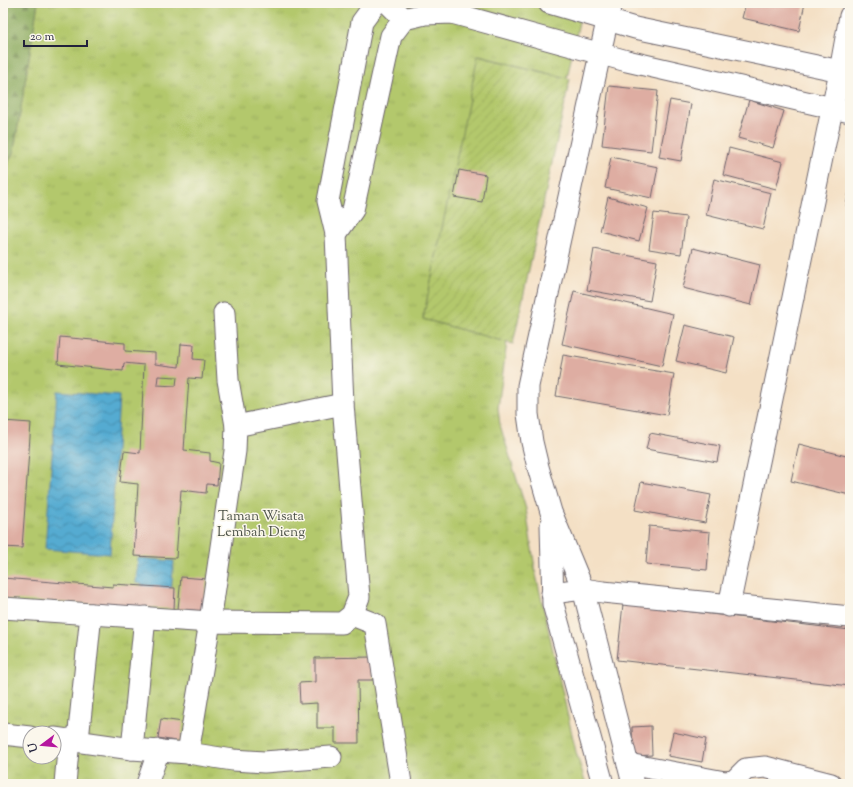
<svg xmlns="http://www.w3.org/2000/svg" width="853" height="787" font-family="'Sorts Mill Goudy',serif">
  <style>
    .forest { fill: url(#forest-firs); stroke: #58674e }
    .park { fill: url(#park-tufts); stroke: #6a7554; fill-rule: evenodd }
    .garden { fill: url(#garden-furrows); stroke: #6a7554 }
    .water { fill: url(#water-waves); stroke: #3c6686 }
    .building { fill: #deada2; fill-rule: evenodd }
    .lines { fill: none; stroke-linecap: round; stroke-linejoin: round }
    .minor-casing { stroke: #6c646b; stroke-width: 23 }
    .minor { stroke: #fff; stroke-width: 21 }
    .labels { text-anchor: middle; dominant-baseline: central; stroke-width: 3; stroke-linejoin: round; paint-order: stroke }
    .park-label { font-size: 14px; fill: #4e544a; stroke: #fbf7ec }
  </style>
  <defs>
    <pattern id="forest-firs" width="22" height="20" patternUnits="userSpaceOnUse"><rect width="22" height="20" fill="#8eac60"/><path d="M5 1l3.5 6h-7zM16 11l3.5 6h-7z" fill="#748c50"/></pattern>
    <pattern id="park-tufts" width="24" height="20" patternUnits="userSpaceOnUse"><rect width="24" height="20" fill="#b3c86c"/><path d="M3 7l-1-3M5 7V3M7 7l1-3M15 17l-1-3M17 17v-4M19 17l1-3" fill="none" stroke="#9aac5e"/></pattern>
    <pattern id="garden-furrows" width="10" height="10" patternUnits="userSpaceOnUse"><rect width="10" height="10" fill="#b3c86c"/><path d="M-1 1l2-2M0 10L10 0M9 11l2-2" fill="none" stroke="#9aac5e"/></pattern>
    <pattern id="water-waves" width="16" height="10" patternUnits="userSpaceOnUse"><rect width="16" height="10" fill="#55abd1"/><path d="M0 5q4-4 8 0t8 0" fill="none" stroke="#468bab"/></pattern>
  </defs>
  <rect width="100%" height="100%" fill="#fbf7ec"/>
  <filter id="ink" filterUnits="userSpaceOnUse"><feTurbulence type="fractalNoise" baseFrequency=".025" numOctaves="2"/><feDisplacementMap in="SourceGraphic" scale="8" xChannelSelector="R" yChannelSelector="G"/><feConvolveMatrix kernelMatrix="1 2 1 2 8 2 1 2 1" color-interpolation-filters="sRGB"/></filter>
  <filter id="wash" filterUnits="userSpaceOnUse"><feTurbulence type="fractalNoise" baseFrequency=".012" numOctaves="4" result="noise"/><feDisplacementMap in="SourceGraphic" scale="16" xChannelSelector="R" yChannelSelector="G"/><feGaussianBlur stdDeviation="0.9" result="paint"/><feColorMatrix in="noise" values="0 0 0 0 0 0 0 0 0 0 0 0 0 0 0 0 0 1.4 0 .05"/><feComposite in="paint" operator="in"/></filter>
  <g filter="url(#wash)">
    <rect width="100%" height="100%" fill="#f4e0c5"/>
    <!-- forest -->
    <path class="forest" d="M 3,3 L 38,3 L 14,151 L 3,173 Z"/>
    <!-- park -->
    <path class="park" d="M 38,3 L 583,3 L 567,78 L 479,56 L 423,319 L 507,342 L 498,408 L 500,425 L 526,509 L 536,575 L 576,752 L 586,784 L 3,784 L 3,173 L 14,151 ZM 30,733 L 54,733 L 54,757 L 30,757 Z"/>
    <!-- garden -->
    <path class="garden" d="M 478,56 L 570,79 L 513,344 L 423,319 Z"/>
    <!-- water -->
    <g class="water">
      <path d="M 57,391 L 119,396 L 110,554 L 45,549 Z"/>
      <path d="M 138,558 L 174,561 L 171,591 L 142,589 L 142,584 L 136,583 Z"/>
    </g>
    <g id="blocks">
      <!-- building -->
      <g class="building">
        <path d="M 746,3 L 805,3 L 799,31 L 742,18 Z"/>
        <path d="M 609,86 L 658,91 L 651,151 L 602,145 Z"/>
        <path d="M 670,100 L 691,104 L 681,161 L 659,157 Z"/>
        <path d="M 749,100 L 784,111 L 773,148 L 738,138 Z"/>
        <path d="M 729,148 L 783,162 L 776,189 L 723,175 Z"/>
        <path d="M 611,157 L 658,167 L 652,198 L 605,188 Z"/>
        <path d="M 459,170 L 486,175 L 482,202 L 454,197 Z"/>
        <path d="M 714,179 L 771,193 L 763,229 L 706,215 Z"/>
        <path d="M 849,191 L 850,191 L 850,207 L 846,206 Z"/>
        <path d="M 608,197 L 648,208 L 639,241 L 600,231 Z"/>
        <path d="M 654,213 L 686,217 L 681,254 L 649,249 Z"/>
        <path d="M 693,248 L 760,265 L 751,305 L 683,288 Z"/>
        <path d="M 594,249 L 657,261 L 650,301 L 587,290 Z"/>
        <path d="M 574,291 L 673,314 L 662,366 L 562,344 Z"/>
        <path d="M 685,325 L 734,337 L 726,373 L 676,361 Z"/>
        <path d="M 60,337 L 125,343 L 125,351 L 155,353 L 155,364 L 179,367 L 181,344 L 194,345 L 193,359 L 204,360 L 202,379 L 189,378 L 184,450 L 210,453 L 210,461 L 219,463 L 217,485 L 207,484 L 206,493 L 181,490 L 176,558 L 134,556 L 138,484 L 120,482 L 124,451 L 140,453 L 144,365 L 124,363 L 123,371 L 58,364 ZM 158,376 L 177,377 L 176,386 L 157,385 Z"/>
        <path d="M 563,355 L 674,374 L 667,415 L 556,396 Z"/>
        <path d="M 3,421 L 31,423 L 22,548 L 3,547 Z"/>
        <path d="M 650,433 L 720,446 L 717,462 L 646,449 Z"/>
        <path d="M 799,444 L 850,457 L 850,495 L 791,481 Z"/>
        <path d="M 641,482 L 711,495 L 705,523 L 635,510 Z"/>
        <path d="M 649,526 L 710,532 L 707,570 L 646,564 Z"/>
        <path d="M 181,577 L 207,579 L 203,611 L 178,609 Z"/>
        <path d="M 3,578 L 113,587 L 113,584 L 175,588 L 174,609 L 3,599 Z"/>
        <path d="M 623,604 L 850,630 L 850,686 L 617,660 Z"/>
        <path d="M 373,657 L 373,680 L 358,680 L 359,743 L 335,743 L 335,728 L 317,728 L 317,703 L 300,704 L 299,683 L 315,682 L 315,658 Z"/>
        <path d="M 161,719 L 183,722 L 181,742 L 158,738 Z"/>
        <path d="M 651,726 L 652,755 L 633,756 L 632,727 Z"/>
        <path d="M 673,732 L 706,739 L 702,762 L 668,756 Z"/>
        <path d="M 649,782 L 667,783 L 667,784 L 649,784 Z"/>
      </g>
    </g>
  </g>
  <g filter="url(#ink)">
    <use href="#blocks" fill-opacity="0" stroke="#6c646b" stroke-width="1"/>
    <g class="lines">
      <defs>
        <g id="minor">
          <path d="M 388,3 L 404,19"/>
          <path d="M 549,3 L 635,28 L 850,73"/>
          <path d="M 611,3 L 528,386 L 528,414 L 532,442 L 538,467 L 551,512 L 583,589 L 633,784"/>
          <path d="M 336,234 L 353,210 L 391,36 L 404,19 L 425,14 L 452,13 L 627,61 L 850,112"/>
          <path d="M 224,313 L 228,380 L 236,426"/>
          <path d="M 551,525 L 553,604 L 603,784"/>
          <path d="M 552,593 L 583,589 L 603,592 L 850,617"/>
          <path d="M 729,606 L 840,71 L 850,16"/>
          <path d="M 3,608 L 210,622 L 235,451 L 236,426 L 343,404"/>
          <path d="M 352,615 L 375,624 L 401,783"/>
          <path d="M 3,734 L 30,737"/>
          <path d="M 54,738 L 132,749 L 188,753"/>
          <path d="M 78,740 L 91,614"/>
          <path d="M 132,749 L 145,617"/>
          <path d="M 331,757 L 264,762 L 233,760 L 188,753 L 210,622 L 342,623 L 352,615 L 359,597 L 343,404 L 336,234 L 328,201 L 362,22 L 376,3"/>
          <path d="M 628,764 L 725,782 L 734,781 L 746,769 L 765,767 L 831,784"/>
          <path d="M 65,784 L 69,739"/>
          <path d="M 147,784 L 159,750"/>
        </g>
      </defs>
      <!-- minor casing -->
      <use href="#minor" class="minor-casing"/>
      <!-- minor -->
      <use href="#minor" class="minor"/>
    </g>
  </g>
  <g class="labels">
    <!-- park labels -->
    <g class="park-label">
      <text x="261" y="517">Taman Wisata<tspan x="261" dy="16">Lembah Dieng</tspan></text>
    </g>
  </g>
  <!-- margin -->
  <rect width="853" height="787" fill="none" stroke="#fbf7ec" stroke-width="16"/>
  <!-- north arrow -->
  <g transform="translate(42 745) rotate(254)"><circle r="19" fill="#fbf7ec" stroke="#a4a2a5"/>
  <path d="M0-3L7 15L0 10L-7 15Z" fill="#b5179e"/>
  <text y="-6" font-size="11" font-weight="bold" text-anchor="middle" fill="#22223b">U</text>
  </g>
  <!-- scale -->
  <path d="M24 40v6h63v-6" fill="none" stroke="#22223b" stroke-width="2"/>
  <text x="30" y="40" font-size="12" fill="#22223b" stroke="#fbf7ec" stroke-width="3" paint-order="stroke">20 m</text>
</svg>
